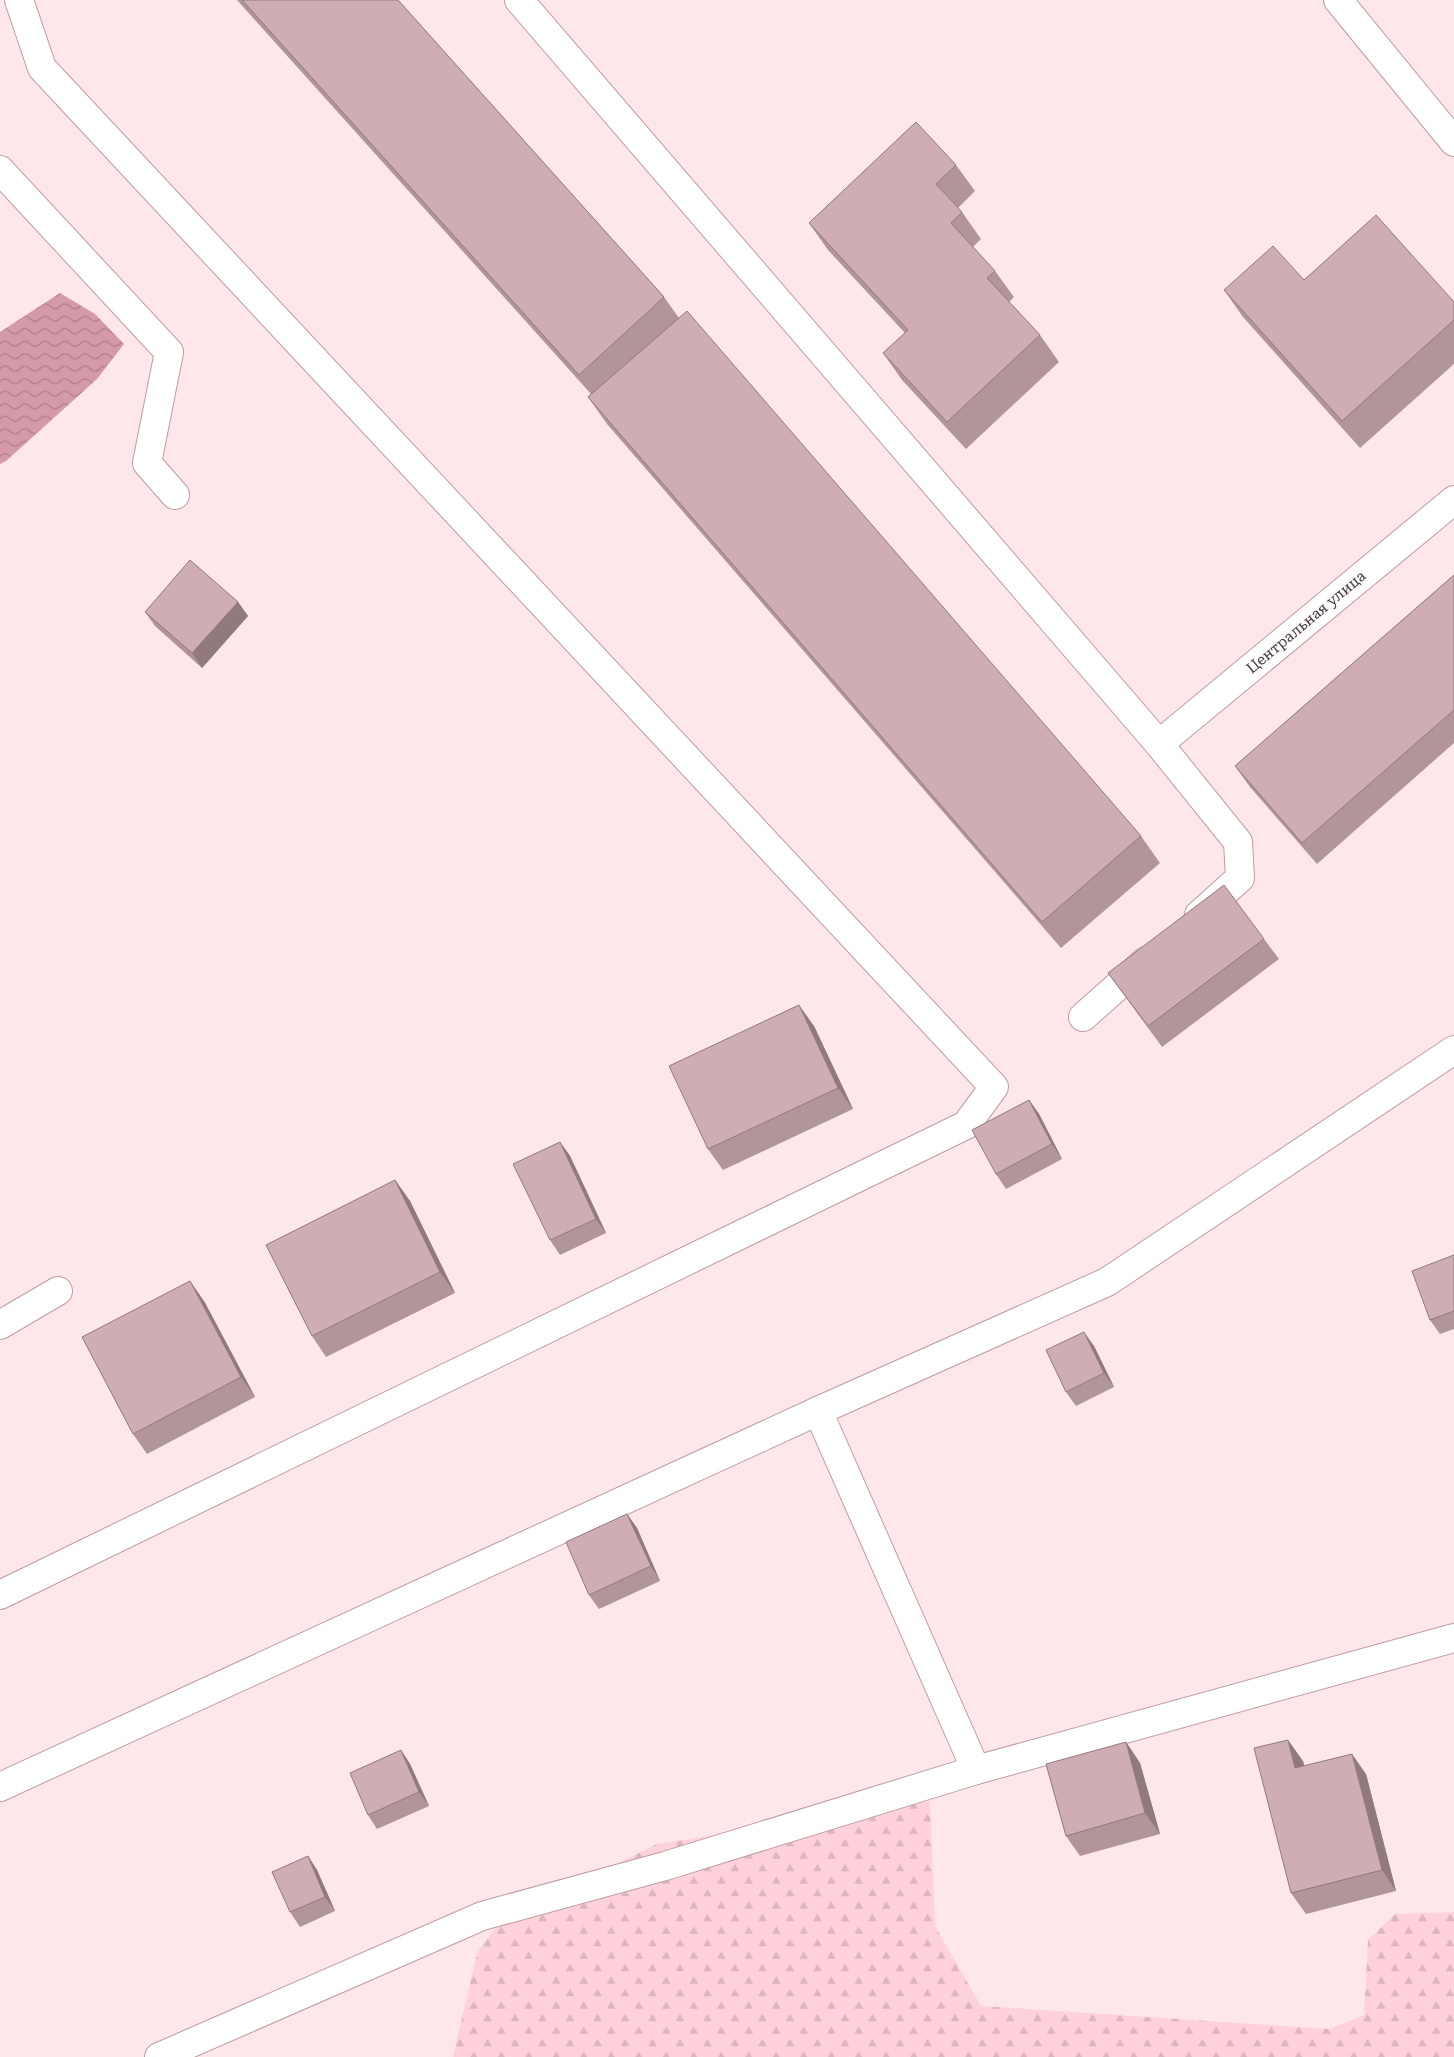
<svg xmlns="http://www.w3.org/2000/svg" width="1454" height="2057" font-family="'Roboto Serif',serif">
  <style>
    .forest { fill: url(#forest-firs) }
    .water { fill: url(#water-waves) }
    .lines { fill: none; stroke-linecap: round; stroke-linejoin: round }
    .minor-casing { stroke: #be9ca3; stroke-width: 30 }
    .minor { stroke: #fff; stroke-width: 28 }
    .wall { fill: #b2959b }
    .shaded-wall { fill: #91797e }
    .building { fill: #cfadb4; stroke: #91797e }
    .labels { text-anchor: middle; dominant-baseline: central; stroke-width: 4.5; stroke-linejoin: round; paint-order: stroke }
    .street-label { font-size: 15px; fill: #47393c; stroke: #fafafa }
  </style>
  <defs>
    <pattern id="forest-firs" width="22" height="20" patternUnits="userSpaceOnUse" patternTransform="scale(1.25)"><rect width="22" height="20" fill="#ffd2db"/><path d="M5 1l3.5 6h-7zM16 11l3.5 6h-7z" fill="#dcb5bd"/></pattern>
    <pattern id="water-waves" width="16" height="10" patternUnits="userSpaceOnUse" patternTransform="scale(1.25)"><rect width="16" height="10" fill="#d49aa7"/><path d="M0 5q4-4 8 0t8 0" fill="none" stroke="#ae7f89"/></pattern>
  </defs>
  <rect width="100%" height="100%" fill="#fde7eb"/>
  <!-- forest -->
  <path class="forest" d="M 930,1801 L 935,1926 L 981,2006 L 1329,2029 L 1364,2015 L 1368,1940 L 1395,1914 L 1454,1912 L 1454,2057 L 453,2057 L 477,1953 L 501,1921 L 657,1844 Z"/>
  <!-- water -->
  <path class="water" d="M 60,293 L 95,314 L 124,344 L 97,379 L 6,461 L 0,464 L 0,332 Z"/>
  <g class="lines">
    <defs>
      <g id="minor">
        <path d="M 519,0 L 1159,744 L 1238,842 L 1240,878 L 1199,915"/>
        <path d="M 1338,0 L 1454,142"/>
        <path d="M 0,170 L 169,352 L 147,463 L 175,495"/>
        <path d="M 1159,744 L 1454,500"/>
        <path d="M 1083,1017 L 1146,961"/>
        <path d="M 0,1325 L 58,1291"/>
        <path d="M 818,1411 L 976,1770"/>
        <path d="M 0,1595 L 966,1125 L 994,1087 L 42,68 L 19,0"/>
        <path d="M 0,1787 L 818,1411 L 1107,1282 L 1454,1050"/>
        <path d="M 159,2057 L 482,1916 L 665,1866 L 976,1770 L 1454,1638"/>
      </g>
    </defs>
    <!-- minor casing -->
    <use href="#minor" class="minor-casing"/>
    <!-- minor -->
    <use href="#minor" class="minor"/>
  </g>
  <!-- wall -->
  <g class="wall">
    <path d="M 237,0 L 398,0 L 664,297 L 679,318 L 1141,836 L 1160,863 L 1061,948 L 607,424 L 588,397 L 591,394 Z"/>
    <path d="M 956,165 L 975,191 L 958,208 L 962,212 L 981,239 L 973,247 L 995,271 L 1014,297 L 1009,302 L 1040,335 L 1059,362 L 966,449 L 902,380 L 883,353 L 905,333 L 828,250 L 809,223 Z"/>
    <path d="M 1304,280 L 1454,302 L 1454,364 L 1360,448 L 1243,317 L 1224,290 Z"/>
    <path d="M 1454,575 L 1454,743 L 1317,864 L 1250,787 L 1235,766 Z"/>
    <path d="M 238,602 L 248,616 L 202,668 L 155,626 L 145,612 Z"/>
    <path d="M 1264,939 L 1279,959 L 1162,1047 L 1108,973 Z"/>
    <path d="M 814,1026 L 853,1109 L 723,1170 L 708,1149 Z"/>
    <path d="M 1029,1100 L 1039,1114 L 1062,1159 L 1006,1189 L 996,1174 Z"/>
    <path d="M 560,1142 L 570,1156 L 606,1233 L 560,1255 L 550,1240 Z"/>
    <path d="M 395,1180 L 410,1201 L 455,1293 L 326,1357 L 312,1336 Z"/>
    <path d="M 1454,1255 L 1454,1329 L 1440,1334 L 1430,1320 Z"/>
    <path d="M 204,1301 L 255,1397 L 147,1454 L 133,1434 Z"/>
    <path d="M 1094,1346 L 1114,1387 L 1076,1406 L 1066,1392 Z"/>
    <path d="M 627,1514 L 637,1528 L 660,1581 L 599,1609 L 589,1595 Z"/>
    <path d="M 1126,1742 L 1140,1763 L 1160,1834 L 1080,1856 L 1066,1836 Z"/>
    <path d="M 401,1750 L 410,1764 L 429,1806 L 377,1829 L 368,1815 Z"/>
    <path d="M 1303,1761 L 1304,1766 L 1366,1774 L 1396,1891 L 1306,1914 L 1291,1893 Z"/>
    <path d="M 308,1856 L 317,1870 L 335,1911 L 300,1927 L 290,1912 Z"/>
  </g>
  <!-- shaded-wall -->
  <g class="shaded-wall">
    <path d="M 238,602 L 248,616 L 202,668 L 192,653 Z"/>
    <path d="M 799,1005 L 814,1026 L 853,1109 L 838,1088 Z"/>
    <path d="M 1029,1100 L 1039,1114 L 1062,1159 L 1052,1144 Z"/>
    <path d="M 560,1142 L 570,1156 L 606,1233 L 596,1219 Z"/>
    <path d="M 395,1180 L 410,1201 L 455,1293 L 440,1272 Z"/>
    <path d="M 190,1281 L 204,1301 L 255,1397 L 241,1377 Z"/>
    <path d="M 1084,1332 L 1094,1346 L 1114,1387 L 1104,1373 Z"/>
    <path d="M 627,1514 L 637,1528 L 660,1581 L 651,1566 Z"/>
    <path d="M 1288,1740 L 1303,1761 L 1310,1789 L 1295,1768 Z"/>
    <path d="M 1126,1742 L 1140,1763 L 1160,1834 L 1145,1813 Z"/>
    <path d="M 401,1750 L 410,1764 L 429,1806 L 419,1792 Z"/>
    <path d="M 1352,1754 L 1366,1774 L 1396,1891 L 1382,1870 Z"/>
    <path d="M 308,1856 L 317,1870 L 335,1911 L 325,1897 Z"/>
  </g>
  <!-- building -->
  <g class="building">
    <path d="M 242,0 L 398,0 L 664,297 L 579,375 Z"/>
    <path d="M 916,122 L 956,165 L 936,184 L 962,212 L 951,223 L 995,271 L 987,278 L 1040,335 L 947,422 L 883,353 L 908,330 L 809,223 Z"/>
    <path d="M 1376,215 L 1454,302 L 1454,320 L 1342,421 L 1224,290 L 1273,246 L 1304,280 Z"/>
    <path d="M 687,311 L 1141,836 L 1042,922 L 588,397 Z"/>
    <path d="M 190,560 L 238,602 L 192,653 L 145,612 Z"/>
    <path d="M 1454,575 L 1454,710 L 1302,843 L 1235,766 Z"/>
    <path d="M 1224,885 L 1264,939 L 1148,1026 L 1108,973 Z"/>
    <path d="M 799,1005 L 838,1088 L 708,1149 L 669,1066 Z"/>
    <path d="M 1029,1100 L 1052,1144 L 996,1174 L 972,1130 Z"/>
    <path d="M 560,1142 L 596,1219 L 550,1240 L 513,1164 Z"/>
    <path d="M 395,1180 L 440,1272 L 312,1336 L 266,1245 Z"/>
    <path d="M 1454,1255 L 1454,1311 L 1430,1320 L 1412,1271 Z"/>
    <path d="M 190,1281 L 241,1377 L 133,1434 L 82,1337 Z"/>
    <path d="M 1084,1332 L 1104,1373 L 1066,1392 L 1046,1350 Z"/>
    <path d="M 627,1514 L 651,1566 L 589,1595 L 566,1542 Z"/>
    <path d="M 1288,1740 L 1295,1768 L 1352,1754 L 1382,1870 L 1291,1893 L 1254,1748 Z"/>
    <path d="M 1126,1742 L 1145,1813 L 1066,1836 L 1046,1764 Z"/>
    <path d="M 401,1750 L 419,1792 L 368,1815 L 350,1773 Z"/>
    <path d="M 308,1856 L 325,1897 L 290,1912 L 272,1872 Z"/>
  </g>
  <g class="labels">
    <!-- street labels -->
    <g class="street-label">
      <text transform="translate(1306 622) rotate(-40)">Центральная улица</text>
    </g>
  </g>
</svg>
